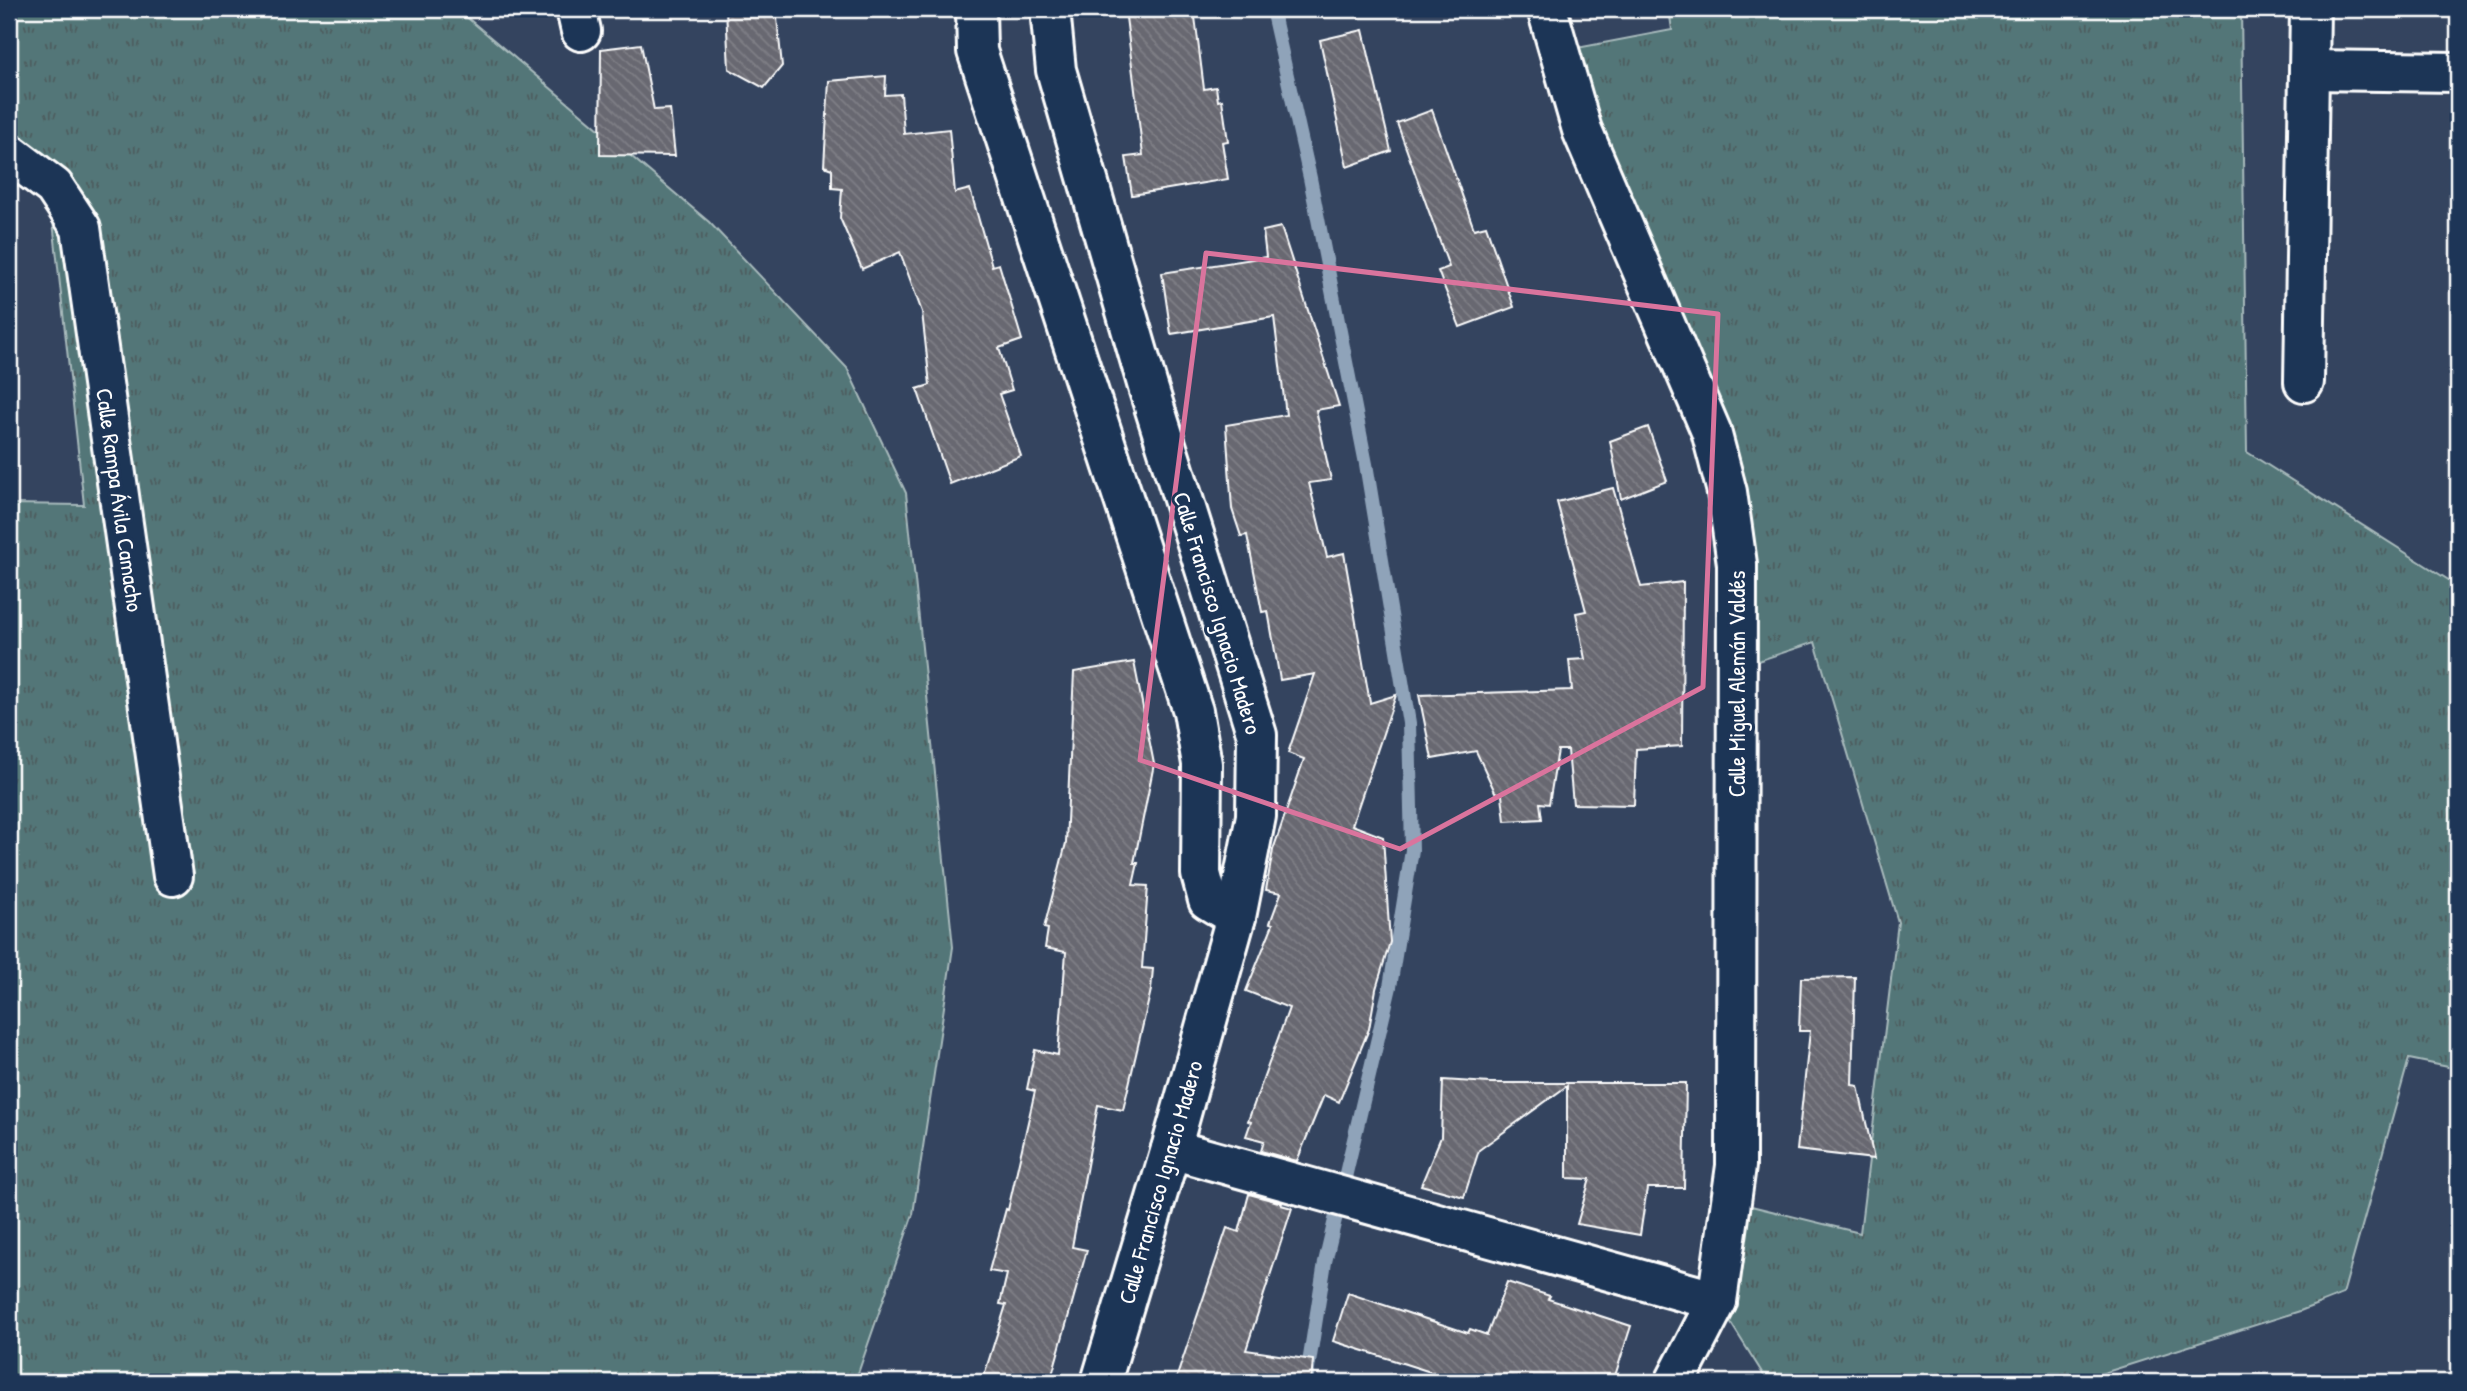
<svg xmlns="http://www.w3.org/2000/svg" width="2467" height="1391" font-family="'Patrick Hand',sans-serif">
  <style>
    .grass { fill: url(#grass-tufts); stroke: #a8babc; stroke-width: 2 }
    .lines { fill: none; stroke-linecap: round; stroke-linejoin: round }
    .stream { stroke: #8fa3b9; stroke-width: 14 }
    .building { fill: url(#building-back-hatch); stroke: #fff; stroke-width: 2 }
    .street-casing { stroke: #fff; stroke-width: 44 }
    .secondary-casing { stroke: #fff; stroke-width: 44 }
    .street { stroke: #1d3557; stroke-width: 38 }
    .secondary { stroke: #1d3557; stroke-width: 38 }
    .marked { fill: none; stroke: #da749d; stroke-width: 5; stroke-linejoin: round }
    .labels { text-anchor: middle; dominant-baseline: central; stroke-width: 6; stroke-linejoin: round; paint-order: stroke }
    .street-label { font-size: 23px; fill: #fff; stroke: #1d3557 }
  </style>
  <defs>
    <pattern id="grass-tufts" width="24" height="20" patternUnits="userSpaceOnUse" patternTransform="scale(1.75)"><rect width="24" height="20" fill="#527678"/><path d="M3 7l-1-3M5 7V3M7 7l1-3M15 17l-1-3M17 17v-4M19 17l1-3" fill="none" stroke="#4e5d5e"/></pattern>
    <pattern id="building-back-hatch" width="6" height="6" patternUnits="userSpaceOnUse" patternTransform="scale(1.75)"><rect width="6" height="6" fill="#686871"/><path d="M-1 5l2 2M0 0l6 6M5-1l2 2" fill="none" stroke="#7f7f86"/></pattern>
  </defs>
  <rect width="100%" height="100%" fill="#34445f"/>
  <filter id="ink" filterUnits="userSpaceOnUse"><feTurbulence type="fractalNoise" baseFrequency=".0143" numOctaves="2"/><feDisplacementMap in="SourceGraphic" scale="14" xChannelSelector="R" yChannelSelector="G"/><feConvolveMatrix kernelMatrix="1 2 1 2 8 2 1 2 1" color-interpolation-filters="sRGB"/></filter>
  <g filter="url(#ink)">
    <!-- grass -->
    <g class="grass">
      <path d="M 9,9 L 457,9 L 709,222 L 847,368 L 906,493 L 953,947 L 913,1214 L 855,1382 L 9,1382 L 9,504 L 84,505 L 51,203 L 11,180 L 9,162 Z"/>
      <path d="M 1669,9 L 2241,9 L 2247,452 L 2458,586 L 2458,1069 L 2409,1059 L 2343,1294 L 2300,1311 L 2075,1382 L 1768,1382 L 1717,1301 L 1731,1201 L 1860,1233 L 1898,922 L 1815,642 L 1737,668 L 1727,492 L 1582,130 L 1577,48 L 1672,30 Z"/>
    </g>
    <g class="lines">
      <!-- stream -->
      <path class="stream" d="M 1272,9 L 1310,178 L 1366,464 L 1409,723 L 1412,850 L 1390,987 L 1325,1262 L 1306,1382"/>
    </g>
    <!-- building -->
    <g class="building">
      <path d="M 726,9 L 776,9 L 782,66 L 764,88 L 729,69 Z"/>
      <path d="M 1125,9 L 1194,9 L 1204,89 L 1216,87 L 1218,101 L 1222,100 L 1228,141 L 1222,142 L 1228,179 L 1132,195 L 1126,157 L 1143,155 Z"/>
      <path d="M 1363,30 L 1391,151 L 1347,167 L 1320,40 Z"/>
      <path d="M 641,44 L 654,110 L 670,109 L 675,156 L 600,155 L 601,49 Z"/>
      <path d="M 886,76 L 885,95 L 901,94 L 904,134 L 949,129 L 955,193 L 970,189 L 992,266 L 999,264 L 1022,340 L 999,348 L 1012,390 L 999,394 L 1021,456 L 950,484 L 917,389 L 930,385 L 922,312 L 900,252 L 862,269 L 840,218 L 842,189 L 832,188 L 832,169 L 824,166 L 829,81 Z"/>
      <path d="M 1432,110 L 1474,229 L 1486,226 L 1514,307 L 1460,327 L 1438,271 L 1449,267 L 1397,123 Z"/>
      <path d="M 1281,227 L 1339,406 L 1316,410 L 1331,480 L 1309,483 L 1327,557 L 1344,553 L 1370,703 L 1396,695 L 1352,825 L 1383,837 L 1390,942 L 1376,989 L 1369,1029 L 1339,1102 L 1324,1095 L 1297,1161 L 1261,1151 L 1264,1141 L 1246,1136 L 1251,1122 L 1248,1121 L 1289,1008 L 1246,991 L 1273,924 L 1270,923 L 1281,893 L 1266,890 L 1273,850 L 1304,759 L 1288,753 L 1315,674 L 1280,680 L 1268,611 L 1262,612 L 1247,535 L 1241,536 L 1232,509 L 1226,425 L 1286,415 L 1274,317 L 1171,334 L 1162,273 L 1266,257 L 1263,231 Z"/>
      <path d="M 1648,427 L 1667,481 L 1621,499 L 1610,441 Z"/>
      <path d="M 1613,488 L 1641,587 L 1683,582 L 1682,746 L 1636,749 L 1634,805 L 1573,804 L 1568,750 L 1558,750 L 1549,804 L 1540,803 L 1542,819 L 1505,821 L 1502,795 L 1495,792 L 1476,751 L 1432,759 L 1419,695 L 1572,690 L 1569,660 L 1585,659 L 1576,613 L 1586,611 L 1557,502 Z"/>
      <path d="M 1134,662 L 1154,764 L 1134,863 L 1138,863 L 1133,885 L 1148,886 L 1142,968 L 1153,969 L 1151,990 L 1123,1110 L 1098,1105 L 1072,1247 L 1087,1250 L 1050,1382 L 982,1382 L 1006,1305 L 1000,1304 L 1007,1274 L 989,1271 L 1006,1209 L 1008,1210 L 1035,1091 L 1027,1089 L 1035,1050 L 1058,1055 L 1066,952 L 1045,948 L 1048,929 L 1044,928 L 1066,843 L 1074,672 Z"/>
      <path d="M 1855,977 L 1852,1085 L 1858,1086 L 1874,1159 L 1797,1150 L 1810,1031 L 1799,1031 L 1801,978 Z"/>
      <path d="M 1443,1080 L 1490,1083 L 1686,1083 L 1684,1188 L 1647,1188 L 1640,1235 L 1577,1224 L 1590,1179 L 1567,1178 L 1567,1086 L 1479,1150 L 1464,1197 L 1421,1185 L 1441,1137 Z"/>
      <path d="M 1249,1194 L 1282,1203 L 1281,1205 L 1292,1208 L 1246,1350 L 1313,1360 L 1311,1382 L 1175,1382 L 1227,1228 L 1239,1232 Z"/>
      <path d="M 1507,1282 L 1550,1296 L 1548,1299 L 1631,1326 L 1613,1382 L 1462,1382 L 1333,1341 L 1348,1293 L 1468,1333 L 1470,1329 L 1487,1335 Z"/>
    </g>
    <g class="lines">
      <defs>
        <g id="street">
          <path d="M 576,9 L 581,31"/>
          <path d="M 976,9 L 977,51 L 1193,711 L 1202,764 L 1201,874 L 1208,900 L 1236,917"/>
          <path d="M 1547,9 L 1582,130 L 1711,431 L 1727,492 L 1737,564 L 1736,1166 L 1717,1301 L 1675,1382"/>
          <path d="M 2309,70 L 2458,72"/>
          <path d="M 9,153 L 54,187 L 81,228 L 173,876"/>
          <path d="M 2304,382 L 2310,9"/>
          <path d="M 1171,1149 L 1717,1301"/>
        </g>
        <path id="secondary" d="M 1050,9 L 1056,70 L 1148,387 L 1257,735 L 1256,816 L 1236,917 L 1171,1149 L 1101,1382"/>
      </defs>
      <!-- street casing -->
      <use href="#street" class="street-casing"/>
      <!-- secondary casing -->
      <use href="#secondary" class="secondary-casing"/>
      <!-- street -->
      <use href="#street" class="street"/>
      <!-- secondary -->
      <use href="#secondary" class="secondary"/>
    </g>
  </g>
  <!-- marked area -->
  <path class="marked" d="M 1206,253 L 1718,314 L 1703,687 L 1400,849 L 1140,760 Z"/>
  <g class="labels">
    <!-- street labels -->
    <g class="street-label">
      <text transform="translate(120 500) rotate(82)">Calle Rampa Ávila Camacho</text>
      <text transform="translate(1218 613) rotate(73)">Calle Francisco Ignacio Madero</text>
      <text transform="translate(1736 684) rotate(-90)">Calle Miguel Alemán Valdés</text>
      <text transform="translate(1160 1182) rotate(-74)">Calle Francisco Ignacio Madero</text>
    </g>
  </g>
  <!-- margin -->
  <rect width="2467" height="1391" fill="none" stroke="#1d3557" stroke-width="35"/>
  <rect x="18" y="18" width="2432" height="1356" fill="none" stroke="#fff" stroke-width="2.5" filter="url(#ink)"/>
</svg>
